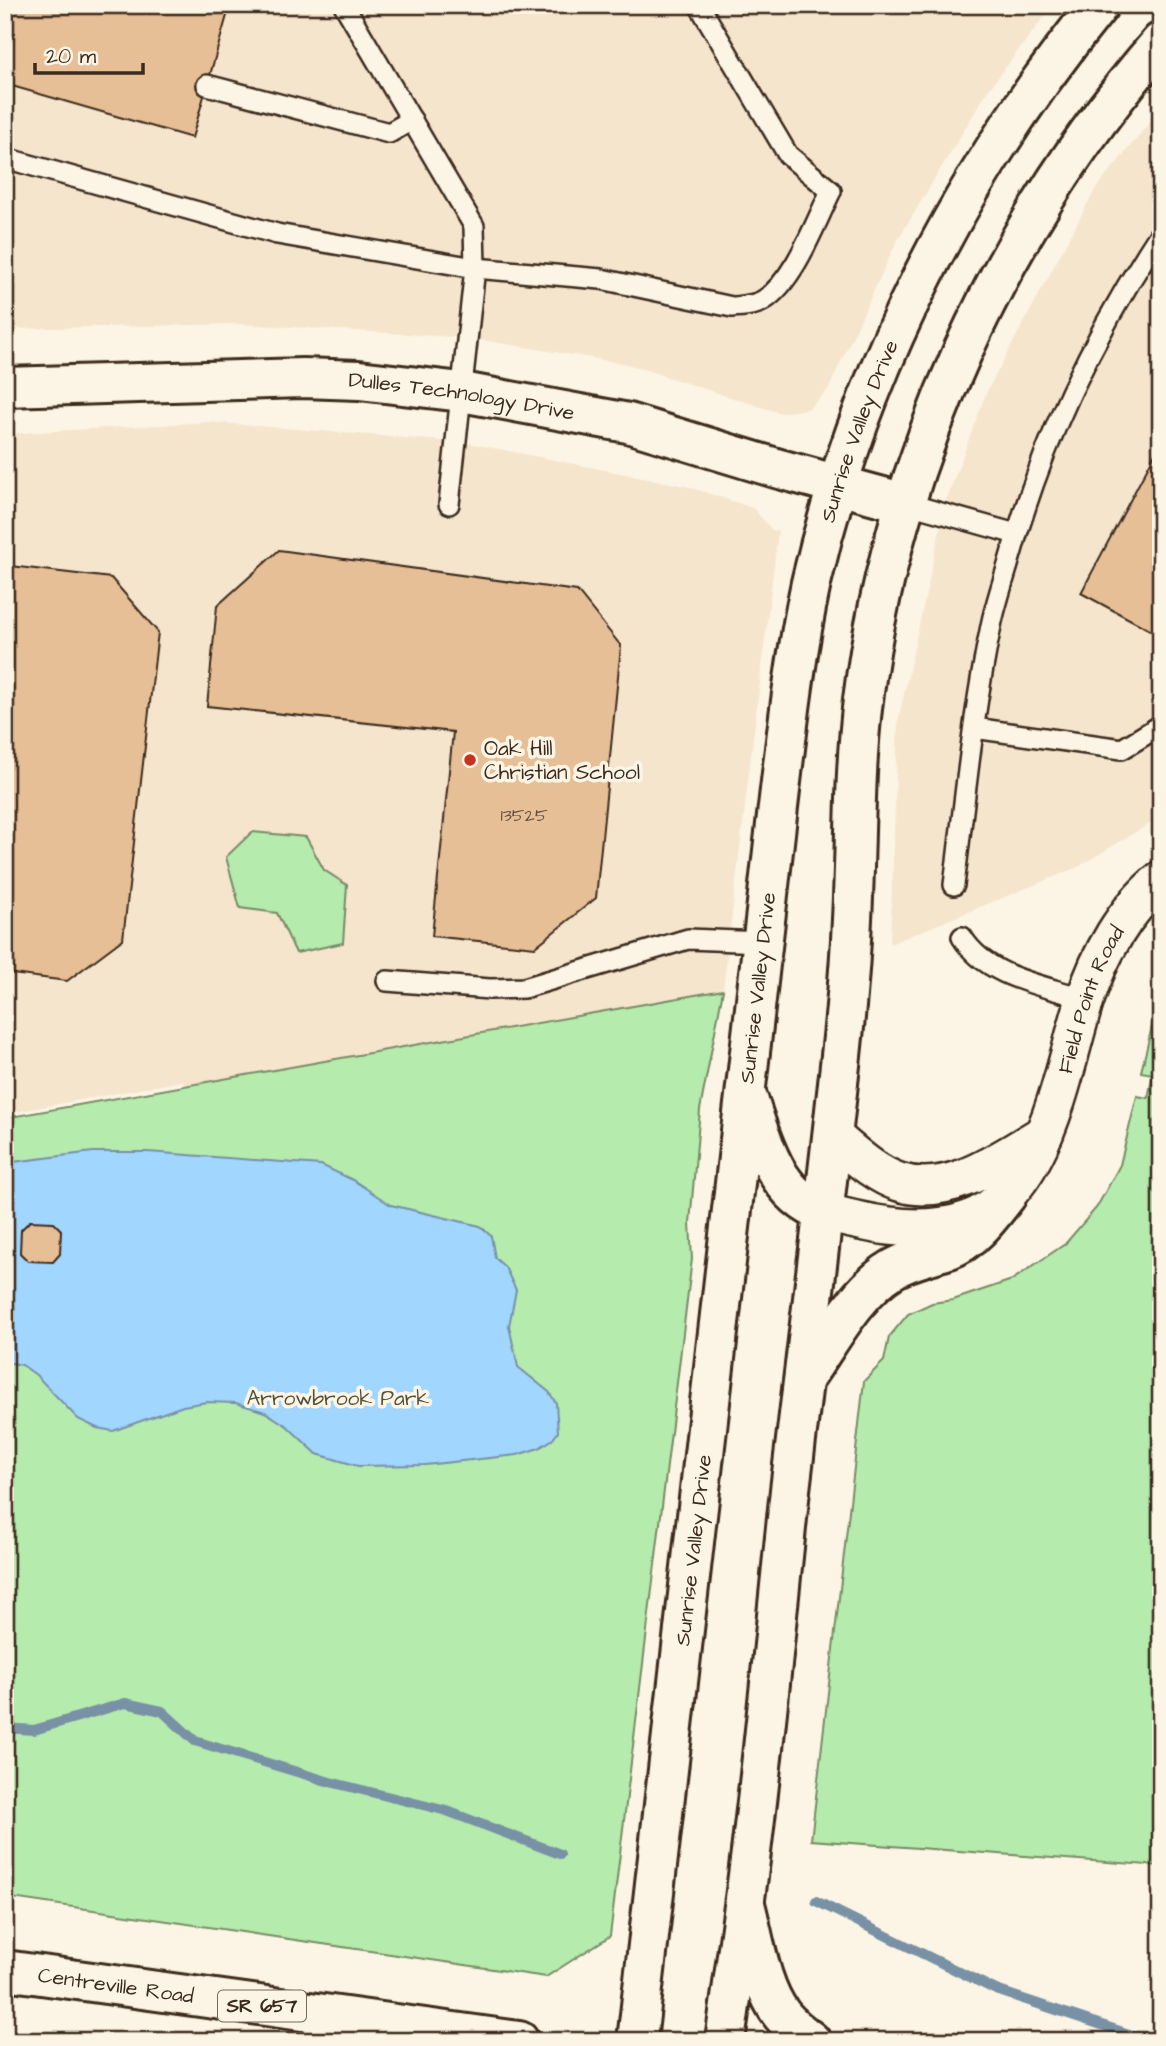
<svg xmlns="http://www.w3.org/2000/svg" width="1166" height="2046" font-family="'Architects Daughter',sans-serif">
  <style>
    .built { fill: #f5e5cd }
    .green { fill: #b5ebad; stroke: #788a66; stroke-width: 2 }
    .water { fill: #a0d6ff; stroke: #7891a5; stroke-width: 2 }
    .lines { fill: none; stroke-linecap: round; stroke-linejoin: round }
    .stream { stroke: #7891a5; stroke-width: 10 }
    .building { fill: #e6bf96; stroke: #3b2a1e; stroke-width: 2 }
    .service-casing { stroke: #3b2a1e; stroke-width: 24 }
    .minor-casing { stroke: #3b2a1e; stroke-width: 42 }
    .tertiary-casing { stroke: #3b2a1e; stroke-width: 44 }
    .secondary-casing { stroke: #3b2a1e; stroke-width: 44 }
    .primary-casing { stroke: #3b2a1e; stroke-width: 44 }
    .service { stroke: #fcf5e5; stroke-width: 19 }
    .minor { stroke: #fcf5e5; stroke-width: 37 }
    .tertiary { stroke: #fcf5e5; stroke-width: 38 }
    .secondary { stroke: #fcf5e5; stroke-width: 38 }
    .primary { stroke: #fcf5e5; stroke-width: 38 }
    .poi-dot { fill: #c8321e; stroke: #fcf5e5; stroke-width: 2.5 }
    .labels { text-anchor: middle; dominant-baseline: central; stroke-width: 7; stroke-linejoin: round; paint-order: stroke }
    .number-label { font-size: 18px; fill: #664f3c }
    .shield { fill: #fcf5e5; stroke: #75675a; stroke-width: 2 }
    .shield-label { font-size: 19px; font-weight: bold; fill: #3b2a1e }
    .street-label { font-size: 21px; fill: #3b2a1e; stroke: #fcf5e5 }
    .poi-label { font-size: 21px; fill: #3b2a1e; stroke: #fcf5e5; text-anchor: start }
    .park-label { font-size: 21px; fill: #53513b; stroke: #fcf5e5 }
  </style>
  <rect width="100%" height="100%" fill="#fcf5e5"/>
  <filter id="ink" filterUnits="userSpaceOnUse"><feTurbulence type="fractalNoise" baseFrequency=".0143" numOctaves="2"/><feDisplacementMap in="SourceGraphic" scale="14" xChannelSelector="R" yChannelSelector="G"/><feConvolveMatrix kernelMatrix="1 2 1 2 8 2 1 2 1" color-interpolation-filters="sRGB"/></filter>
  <g filter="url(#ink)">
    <!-- built -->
    <g class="built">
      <path d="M 5,5 L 1053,5 L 987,92 L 896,243 L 828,390 L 808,409 L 780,413 L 627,364 L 469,338 L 241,324 L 5,329 Z"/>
      <path d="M 1161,108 L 1161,817 L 1078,867 L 890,944 L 898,721 L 947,498 L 987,391 L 1095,190 Z"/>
      <path d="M 209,422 L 468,443 L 686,486 L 753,508 L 772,530 L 778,531 L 723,990 L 183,1086 L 183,1081 L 5,1114 L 5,434 Z"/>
    </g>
    <!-- green -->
    <g class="green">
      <path d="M 252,832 L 306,837 L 324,870 L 347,885 L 343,943 L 296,953 L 277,913 L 240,908 L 226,857 Z"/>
      <path d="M 1161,989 L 1161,1866 L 811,1840 L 864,1381 L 884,1361 L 889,1337 L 908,1314 L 932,1303 L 953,1300 L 1012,1280 L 1065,1244 L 1097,1207 L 1120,1165 L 1137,1096 L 1148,1098 L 1153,1074 L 1141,1072 Z"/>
      <path d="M 723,990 L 700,1110 L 690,1223 L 692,1259 L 610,1936 L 546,1977 L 5,1897 L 5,1118 Z"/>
    </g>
    <!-- water -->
    <path class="water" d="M 93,1152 L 148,1152 L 321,1165 L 353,1180 L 391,1205 L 480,1226 L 491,1236 L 495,1258 L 505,1267 L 516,1290 L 509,1326 L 518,1367 L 549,1392 L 556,1403 L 558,1432 L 553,1439 L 539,1448 L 517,1455 L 425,1465 L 358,1466 L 317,1454 L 287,1426 L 265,1412 L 236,1403 L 207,1402 L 183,1406 L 113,1431 L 97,1428 L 78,1419 L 36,1375 L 22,1365 L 5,1362 L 5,1163 Z"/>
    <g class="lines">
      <!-- stream -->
      <g class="stream">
        <path d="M 5,1728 L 34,1730 L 125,1703 L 162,1711 L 195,1741 L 330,1782 L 447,1811 L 560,1854"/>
        <path d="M 816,1901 L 996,1990 L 1150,2041"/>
      </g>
    </g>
    <!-- building -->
    <g class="building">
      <path d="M 5,5 L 230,5 L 192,138 L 5,84 Z"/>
      <path d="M 1161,442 L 1161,636 L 1081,593 Z"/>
      <path d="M 279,550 L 577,591 L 621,646 L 596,898 L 535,947 L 432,936 L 453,732 L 207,706 L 217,606 Z"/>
      <path d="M 10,566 L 111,578 L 158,632 L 123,939 L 67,981 L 5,973 L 5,606 Z"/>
      <path d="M 30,1221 L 53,1222 L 61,1230 L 60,1254 L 53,1262 L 28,1261 L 20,1253 L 21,1230 Z"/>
    </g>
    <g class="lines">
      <defs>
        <g id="service">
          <path d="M 344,5 L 474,226 L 475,268 L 449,504"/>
          <path d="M 207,85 L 389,133 L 412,120"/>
          <path d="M 5,158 L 277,234 L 475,268 L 601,279 L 732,307 C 743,306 755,306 764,300 C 795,280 815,223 831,191 L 788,155 L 699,5"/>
          <path d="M 905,503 L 1016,534"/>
          <path d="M 974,728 L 1122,749 L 1161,725"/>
          <path d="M 954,885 C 965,799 973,712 991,626 C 995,606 1002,585 1008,565 C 1041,444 1092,337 1161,232"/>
          <path d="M 962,937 C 987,978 1043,985 1085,999"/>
          <path d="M 387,981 L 490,989 L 524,988 L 688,939 L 762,942"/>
        </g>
        <g id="minor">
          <path d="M 832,1136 C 852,1152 874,1174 899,1182 C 949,1199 1003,1158 1044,1134"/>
          <path id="s1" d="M 823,1212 C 865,1223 911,1234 955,1224 C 1045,1204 1061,1074 1085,1000 C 1099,956 1124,910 1161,880"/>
        </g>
        <g id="tertiary">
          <path id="s2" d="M 5,387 L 303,378 L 359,380 L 462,392 L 628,423 L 776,468 L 905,503"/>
        </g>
        <g id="secondary">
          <path d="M 748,1099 C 762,1142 776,1195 823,1212"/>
          <path d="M 805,1377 C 829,1343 857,1290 893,1269 C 910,1259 930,1255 949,1249 C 974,1240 991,1215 1007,1195"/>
          <path id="s3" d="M 637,2041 L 778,807 C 787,732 795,657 811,583 C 860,370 962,173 1099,5"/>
          <path d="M 725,2041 C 731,1996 738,1951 744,1906 C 763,1768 775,1629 790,1490 C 803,1373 819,1255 832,1137 C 840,1065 849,992 852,919 C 856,846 854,772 863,700 C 893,459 1002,225 1161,42"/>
        </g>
        <g id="primary">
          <path d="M 745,1904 C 754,1937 760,1987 782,2015 C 790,2025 800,2033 811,2041"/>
          <path id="s4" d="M 5,1970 L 519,2041"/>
        </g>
      </defs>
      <!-- service casing -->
      <use href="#service" class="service-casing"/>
      <!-- minor casing -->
      <use href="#minor" class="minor-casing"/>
      <!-- tertiary casing -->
      <use href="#tertiary" class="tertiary-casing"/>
      <!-- secondary casing -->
      <use href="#secondary" class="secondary-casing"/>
      <!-- primary casing -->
      <use href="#primary" class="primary-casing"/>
      <!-- service -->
      <use href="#service" class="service"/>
      <!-- minor -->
      <use href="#minor" class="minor"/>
      <!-- tertiary -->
      <use href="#tertiary" class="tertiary"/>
      <!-- secondary -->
      <use href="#secondary" class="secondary"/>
      <!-- primary -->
      <use href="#primary" class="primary"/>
    </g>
  </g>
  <!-- markers -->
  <circle class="poi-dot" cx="470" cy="760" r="7"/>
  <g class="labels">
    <!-- number labels -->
    <g class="number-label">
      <text x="524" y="815">13525</text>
    </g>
    <!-- shield labels -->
    <rect class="shield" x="218" y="1990.5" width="88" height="31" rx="5"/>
    <g class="shield-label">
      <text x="262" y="2006">SR 657</text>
    </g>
    <!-- street labels -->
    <g class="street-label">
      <text stroke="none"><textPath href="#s2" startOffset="458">Dulles Technology Drive</textPath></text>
      <text stroke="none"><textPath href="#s3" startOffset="1628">Sunrise Valley Drive</textPath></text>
      <text stroke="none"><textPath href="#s3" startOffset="1060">Sunrise Valley Drive</textPath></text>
      <text stroke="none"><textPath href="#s1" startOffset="408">Field Point Road</textPath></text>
      <text stroke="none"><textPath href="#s3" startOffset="494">Sunrise Valley Drive</textPath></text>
      <text stroke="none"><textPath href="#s4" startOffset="112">Centreville Road</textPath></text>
    </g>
    <!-- poi labels -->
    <g class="poi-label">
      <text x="484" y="748">Oak Hill<tspan x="484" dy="24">Christian School</tspan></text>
    </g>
    <!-- park labels -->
    <g class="park-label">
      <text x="338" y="1398">Arrowbrook Park</text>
    </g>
  </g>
  <!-- margin -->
  <rect width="1166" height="2046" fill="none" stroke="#fcf5e5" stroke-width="28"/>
  <rect x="14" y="14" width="1138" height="2018" fill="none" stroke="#3b2a1e" stroke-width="2.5" filter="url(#ink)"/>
  <!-- scale -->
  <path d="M35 63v10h108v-10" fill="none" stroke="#3b2a1e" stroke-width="3.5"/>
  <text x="46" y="63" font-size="21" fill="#3b2a1e" stroke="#fcf5e5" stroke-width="5" paint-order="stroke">20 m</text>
</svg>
